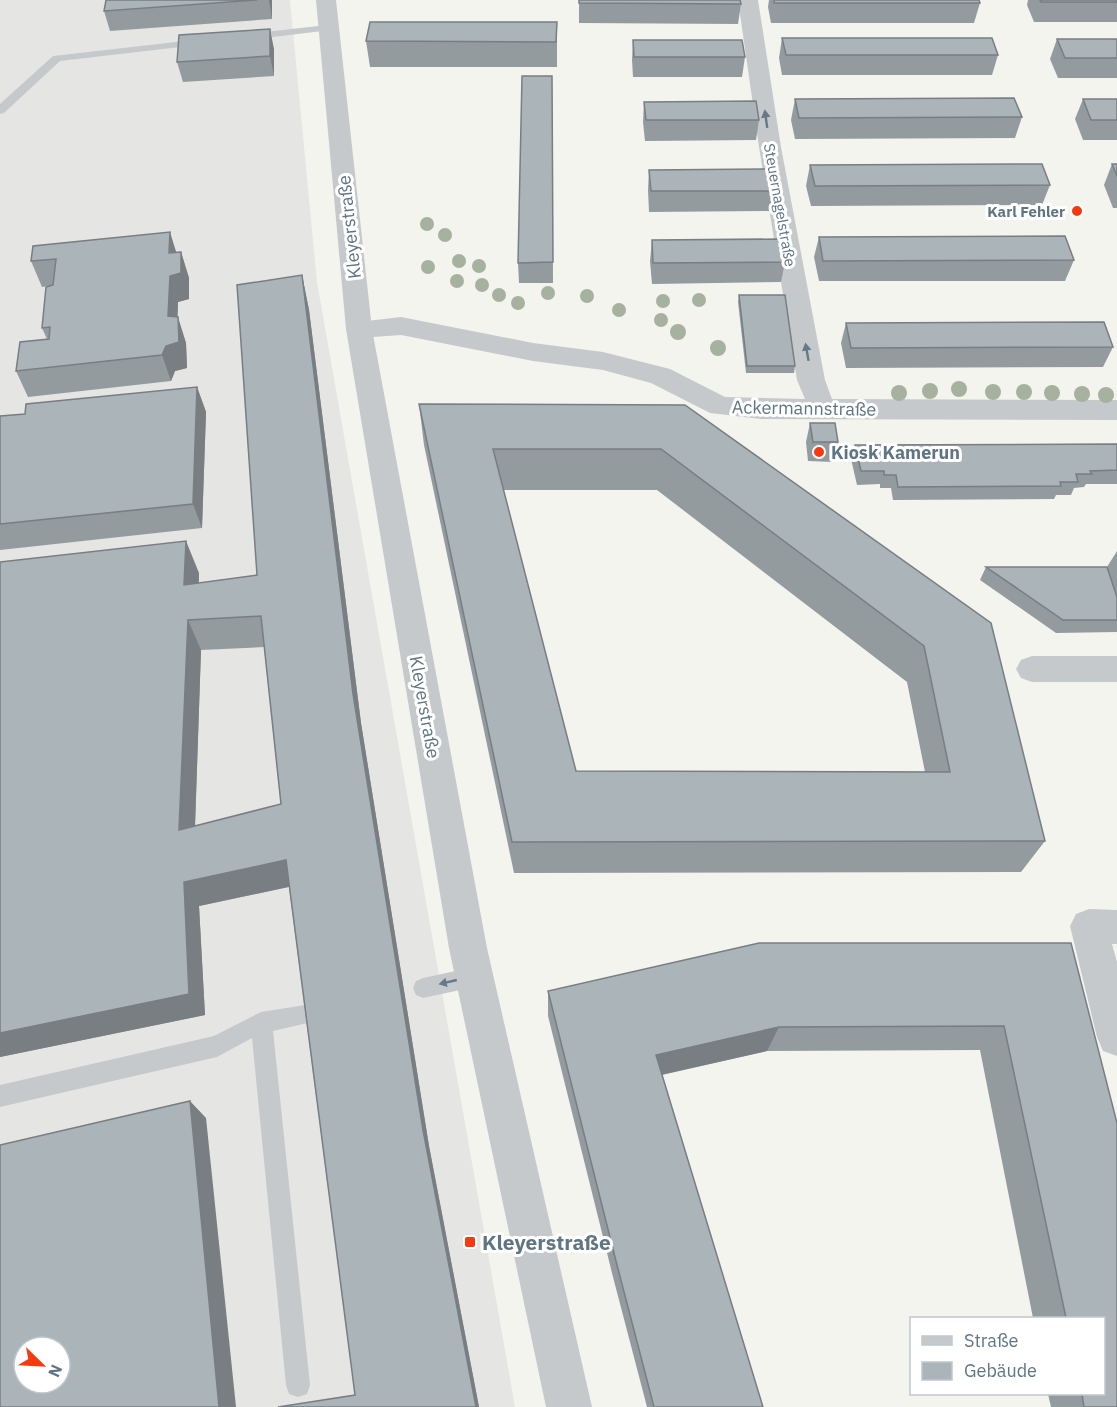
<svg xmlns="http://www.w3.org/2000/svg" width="1117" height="1407" font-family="'IBM Plex Sans',sans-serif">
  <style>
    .built { fill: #e5e5e3; fill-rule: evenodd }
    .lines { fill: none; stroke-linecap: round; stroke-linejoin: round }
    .service { fill: #c6c9cc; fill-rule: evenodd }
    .minor { fill: #c6c9cc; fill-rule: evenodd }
    .tertiary { fill: #c6c9cc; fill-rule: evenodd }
    .tree { fill: #a6b1a0 }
    .wall { fill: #939b9f; fill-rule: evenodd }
    .shaded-wall { fill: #787e82 }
    .building { fill: #abb4b9; stroke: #787e82; stroke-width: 1.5; fill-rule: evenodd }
    .oneway { fill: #657988 }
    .poi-dot { fill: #f53a0f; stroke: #fff; stroke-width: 2 }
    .labels { text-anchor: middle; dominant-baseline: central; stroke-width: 6; stroke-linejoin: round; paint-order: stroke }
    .far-street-label { font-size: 15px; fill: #607584; stroke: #fff }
    .far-poi-label { font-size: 15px; font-weight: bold; fill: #607584; stroke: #fff; text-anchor: end }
    .street-label { font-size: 18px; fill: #607584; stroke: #fff }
    .poi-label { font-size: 18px; font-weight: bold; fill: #607584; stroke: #fff; text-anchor: start }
    .near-poi-label { font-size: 21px; font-weight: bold; fill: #607584; stroke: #fff; text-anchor: start }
  </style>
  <rect width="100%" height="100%" fill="#f4f4ef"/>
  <!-- built -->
  <path class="built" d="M 0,0 L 290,0 L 317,282 L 515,1407 L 0,1407 ZM 24,1347 L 60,1347 L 60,1383 L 24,1383 Z"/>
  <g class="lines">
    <!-- service -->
    <g class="service">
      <path d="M 327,25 L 331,26 L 331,30 L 248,40 L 242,37 L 248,34 Z"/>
      <path d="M 202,39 L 208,42 L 206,44 L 60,61 L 4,113 L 0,114 L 0,104 L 53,56 Z"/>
      <path d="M 474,967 L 481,970 L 484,977 L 481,984 L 474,987 L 423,998 L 416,995 L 413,988 L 416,981 L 423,978 Z"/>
      <path d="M 305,1005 L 312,1008 L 316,1015 L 312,1022 L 273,1031 L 310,1385 L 307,1394 L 298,1397 L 289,1394 L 286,1385 L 252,1038 L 217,1057 L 0,1107 L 0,1085 L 214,1036 L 261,1012 Z"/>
    </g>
    <!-- minor -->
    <g class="minor">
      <path d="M 738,0 L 758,0 L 781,147 L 825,380 L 832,399 L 1117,400 L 1117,420 L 761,419 L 710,413 L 651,383 L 603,370 L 533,361 L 401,335 L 359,338 L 350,335 L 346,329 L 350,323 L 401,317 L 533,343 L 603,352 L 670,369 L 725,397 L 805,399 L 797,380 L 759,147 Z"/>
      <path d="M 1032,656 L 1117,656 L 1117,682 L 1032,682 L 1021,678 L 1016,669 L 1021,660 Z"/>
      <path d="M 1089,909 L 1117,910 L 1117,944 L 1112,944 L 1117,962 L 1117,1056 L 1103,1051 L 1097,1037 L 1070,926 L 1076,914 Z"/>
    </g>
    <!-- tertiary -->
    <path class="tertiary" d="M 316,0 L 336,0 L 372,329 L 487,948 L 592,1407 L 546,1407 L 449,948 L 346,329 Z"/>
  </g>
  <!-- trees -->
  <g class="tree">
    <circle cx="427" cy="224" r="7"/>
    <circle cx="445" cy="235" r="7"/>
    <circle cx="459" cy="261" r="7"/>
    <circle cx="479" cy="266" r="7"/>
    <circle cx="428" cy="267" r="7"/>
    <circle cx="457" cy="281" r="7"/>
    <circle cx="482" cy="285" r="7"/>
    <circle cx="548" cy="293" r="7"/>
    <circle cx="499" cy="295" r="7"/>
    <circle cx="587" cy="296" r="7"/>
    <circle cx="699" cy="300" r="7"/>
    <circle cx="663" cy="301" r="7"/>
    <circle cx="518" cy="303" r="7"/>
    <circle cx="619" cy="310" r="7"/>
    <circle cx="661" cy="320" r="7"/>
    <circle cx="678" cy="332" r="8"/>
    <circle cx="718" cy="348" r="8"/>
    <circle cx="959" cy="389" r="8"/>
    <circle cx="930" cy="391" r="8"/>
    <circle cx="993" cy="392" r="8"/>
    <circle cx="1024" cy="392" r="8"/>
    <circle cx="899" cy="393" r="8"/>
    <circle cx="1052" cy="393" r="8"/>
    <circle cx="1082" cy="394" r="8"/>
    <circle cx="1106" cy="395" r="8"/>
  </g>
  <!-- wall -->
  <g class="wall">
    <path d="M 106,0 L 272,0 L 272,19 L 110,31 L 104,11 Z"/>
    <path d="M 579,0 L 741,4 L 738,24 L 579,23 Z"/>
    <path d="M 769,0 L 979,0 L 980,3 L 974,23 L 771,23 L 768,7 Z"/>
    <path d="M 1028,0 L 1117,0 L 1117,22 L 1034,22 L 1027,5 Z"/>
    <path d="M 557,22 L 557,67 L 370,67 L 366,41 Z"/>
    <path d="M 782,38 L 998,55 L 992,75 L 782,75 L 779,58 Z"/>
    <path d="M 1057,39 L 1117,39 L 1117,78 L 1058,78 L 1050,59 Z"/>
    <path d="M 633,40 L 745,57 L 742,77 L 633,77 L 632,60 Z"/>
    <path d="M 274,49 L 274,76 L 183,82 L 177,62 Z"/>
    <path d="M 552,76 L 553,283 L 519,283 L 518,263 Z"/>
    <path d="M 795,99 L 1022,117 L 1015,138 L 795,139 L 791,120 Z"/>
    <path d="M 1083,99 L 1117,99 L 1117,140 L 1083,140 L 1075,119 Z"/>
    <path d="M 644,102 L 759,120 L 756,140 L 645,141 L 643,122 Z"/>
    <path d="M 1112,164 L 1117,164 L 1117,208 L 1113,208 L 1104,185 Z"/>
    <path d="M 810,165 L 1050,185 L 1042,205 L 811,206 L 806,186 Z"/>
    <path d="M 649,170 L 774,191 L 771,211 L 649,212 L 648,190 Z"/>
    <path d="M 819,237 L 1074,260 L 1065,281 L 819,281 L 814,257 Z"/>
    <path d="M 652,240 L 785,262 L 781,282 L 652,284 L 650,261 Z"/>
    <path d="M 33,246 L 181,252 L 189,278 L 189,299 L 178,302 L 177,317 L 186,343 L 187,368 L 175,371 L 171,381 L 28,397 L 16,371 L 47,339 L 42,328 L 49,286 L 42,287 L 31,261 Z"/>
    <path d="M 302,275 L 309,310 L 361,723 L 429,1146 L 479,1407 L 278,1407 L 355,1395 L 289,887 L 199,906 L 205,1015 L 0,1057 L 199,573 L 199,583 L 257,575 ZM 264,647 L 281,804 L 195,826 L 201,650 Z"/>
    <path d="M 739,295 L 795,366 L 794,373 L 746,373 L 738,302 Z"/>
    <path d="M 846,323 L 1113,347 L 1103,367 L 846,368 L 841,343 Z"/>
    <path d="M 197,387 L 206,412 L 202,528 L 0,550 L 0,416 L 25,414 Z"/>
    <path d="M 419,404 L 685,405 L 991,623 L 1045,841 L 1021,872 L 514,873 L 424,445 ZM 503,490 L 657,490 L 907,682 L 925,772 L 576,771 Z"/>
    <path d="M 810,423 L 838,442 L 833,462 L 808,461 L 806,442 Z"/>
    <path d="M 1117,444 L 1117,484 L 1086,484 L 1084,487 L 1074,488 L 1071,495 L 1056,495 L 1054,499 L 893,500 L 891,488 L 880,488 L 880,484 L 857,485 L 851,459 L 855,445 Z"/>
    <path d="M 1117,551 L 1117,632 L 1056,633 L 980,580 L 986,567 L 1107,567 Z"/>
    <path d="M 1071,943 L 1117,1407 L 1051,1407 L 1048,1394 L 1104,1394 L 1104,1318 L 1033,1318 L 980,1050 L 767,1051 L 662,1075 L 763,1407 L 647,1407 L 613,1277 L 548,1016 L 548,991 Z"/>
  </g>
  <!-- shaded-wall -->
  <g class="shaded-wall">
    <path d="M 269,0 L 272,0 L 272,19 Z"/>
    <path d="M 270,29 L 274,49 L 274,76 L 270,56 Z"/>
    <path d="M 170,232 L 178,258 L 181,252 L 189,278 L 189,299 L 178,302 L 177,342 L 168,316 Z"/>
    <path d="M 302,275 L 309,310 L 361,723 L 429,1146 L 479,1407 L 476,1407 L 423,1130 L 353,694 Z"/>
    <path d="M 178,317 L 186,343 L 187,368 L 175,371 L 171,381 L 162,355 Z"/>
    <path d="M 197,387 L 206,412 L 202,528 L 193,504 Z"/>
    <path d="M 186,541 L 199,573 L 197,616 L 184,585 Z"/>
    <path d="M 188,620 L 201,650 L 194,856 L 179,830 Z"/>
    <path d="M 286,860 L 297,885 L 199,906 L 205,1015 L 0,1057 L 0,1033 L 184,882 Z"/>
    <path d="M 779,1027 L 767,1051 L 651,1077 L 656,1055 Z"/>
    <path d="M 190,1101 L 206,1118 L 236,1407 L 219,1407 Z"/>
  </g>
  <!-- building -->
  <g class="building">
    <path d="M 106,0 L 257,0 L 104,11 Z"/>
    <path d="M 579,0 L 740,0 L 741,4 L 579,3 Z"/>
    <path d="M 774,0 L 979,0 L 980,3 L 774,3 Z"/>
    <path d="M 1040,0 L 1117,0 L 1117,2 L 1041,2 Z"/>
    <path d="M 370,22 L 557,22 L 556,42 L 366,41 Z"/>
    <path d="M 270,29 L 270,56 L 177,62 L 179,35 Z"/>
    <path d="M 782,38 L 992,38 L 998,55 L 786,55 Z"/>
    <path d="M 1057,39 L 1117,39 L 1117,58 L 1065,58 Z"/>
    <path d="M 633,40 L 742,40 L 745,57 L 634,57 Z"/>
    <path d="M 522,76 L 552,76 L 553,262 L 518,263 Z"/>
    <path d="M 1014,98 L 1022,117 L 799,118 L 795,99 Z"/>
    <path d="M 1083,99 L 1117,99 L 1117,120 L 1091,120 Z"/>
    <path d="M 756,101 L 759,120 L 646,120 L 644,102 Z"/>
    <path d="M 1042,164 L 1050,185 L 815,186 L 810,165 Z"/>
    <path d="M 1112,164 L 1117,164 L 1117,176 Z"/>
    <path d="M 770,169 L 774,191 L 651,191 L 649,170 Z"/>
    <path d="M 170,232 L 169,253 L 181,252 L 181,273 L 170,276 L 168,316 L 178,317 L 179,342 L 166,346 L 162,355 L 16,371 L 20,342 L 49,339 L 50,327 L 42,328 L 46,287 L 53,285 L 56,259 L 31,261 L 33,246 Z"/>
    <path d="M 1065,236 L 1074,260 L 823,261 L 819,237 Z"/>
    <path d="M 780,239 L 785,262 L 653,263 L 652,240 Z"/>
    <path d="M 302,275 L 353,694 L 423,1130 L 476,1407 L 278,1407 L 355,1395 L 286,860 L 184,882 L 189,994 L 0,1033 L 0,562 L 186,541 L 184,585 L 257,575 L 237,285 ZM 261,616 L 281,804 L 179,830 L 188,620 Z"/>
    <path d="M 739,295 L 785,295 L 795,366 L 747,366 Z"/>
    <path d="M 1104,322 L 1113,347 L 851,348 L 846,323 Z"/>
    <path d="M 197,387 L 193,504 L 0,524 L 0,416 L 25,414 L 26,404 Z"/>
    <path d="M 419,404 L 685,405 L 991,623 L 1045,841 L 512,842 ZM 493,449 L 661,449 L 924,646 L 950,772 L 576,771 Z"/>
    <path d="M 810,423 L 835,423 L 838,442 L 813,442 Z"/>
    <path d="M 1117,444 L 1117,470 L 1090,471 L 1092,474 L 1076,474 L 1078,482 L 1060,482 L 1061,486 L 898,487 L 896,475 L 884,475 L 884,471 L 861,471 L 855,445 Z"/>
    <path d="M 986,567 L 1107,567 L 1117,597 L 1117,620 L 1063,620 Z"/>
    <path d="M 759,943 L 1071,943 L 1117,1123 L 1117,1407 L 1084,1407 L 1082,1394 L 1104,1394 L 1104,1318 L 1066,1318 L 1004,1026 L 779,1027 L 656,1055 L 763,1407 L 654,1407 L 617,1265 L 548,991 Z"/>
    <path d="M 190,1101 L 219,1407 L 0,1407 L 0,1145 ZM 24,1347 L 60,1347 L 60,1383 L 24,1383 Z"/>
  </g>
  <!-- one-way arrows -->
  <defs><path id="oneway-solid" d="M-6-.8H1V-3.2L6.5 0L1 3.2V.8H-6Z" transform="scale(1.5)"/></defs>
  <g class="oneway">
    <use href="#oneway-solid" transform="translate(766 119) rotate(-98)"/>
    <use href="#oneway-solid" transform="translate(807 352) rotate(-100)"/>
    <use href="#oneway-solid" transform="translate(448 982) rotate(167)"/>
  </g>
  <!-- markers -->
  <g class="poi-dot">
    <circle cx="1077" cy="211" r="6"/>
    <circle cx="819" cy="452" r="6"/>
    <rect x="464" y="1236" width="12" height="12" rx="3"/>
  </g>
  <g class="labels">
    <!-- far-street labels -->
    <g class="far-street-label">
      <text transform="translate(780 205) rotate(80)">Steuernagelstraße</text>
    </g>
    <!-- far-poi labels -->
    <g class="far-poi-label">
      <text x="1065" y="211">Karl Fehler</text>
    </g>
    <!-- street labels -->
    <g class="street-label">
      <text transform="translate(349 227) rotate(-96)">Kleyerstraße</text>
      <text transform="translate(804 408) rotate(1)">Ackermannstraße</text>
      <text transform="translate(425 707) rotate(80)">Kleyerstraße</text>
    </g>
    <!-- poi labels -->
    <g class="poi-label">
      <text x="831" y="452">Kiosk Kamerun</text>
    </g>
    <!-- near-poi labels -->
    <g class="near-poi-label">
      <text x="482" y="1242">Kleyerstraße</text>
    </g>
  </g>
  <!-- legend -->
  <rect x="910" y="1317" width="195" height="78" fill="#ffffff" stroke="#bfc8ce" stroke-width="1.5"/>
  <rect x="922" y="1336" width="30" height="9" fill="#c6c9cc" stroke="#bfc8ce" stroke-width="1.5"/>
  <text x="964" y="1347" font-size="18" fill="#607584">Straße</text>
  <rect x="922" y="1362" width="30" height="18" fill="#abb4b9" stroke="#bfc8ce" stroke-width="1.5"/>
  <text x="964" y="1377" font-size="18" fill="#607584">Gebäude</text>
  <!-- north arrow -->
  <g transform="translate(42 1365) rotate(114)"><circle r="28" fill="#ffffff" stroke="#bfc8ce" stroke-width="1.5"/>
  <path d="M0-4.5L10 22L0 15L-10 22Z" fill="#f53a0f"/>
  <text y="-9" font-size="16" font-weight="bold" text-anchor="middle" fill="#607584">N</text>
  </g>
</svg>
